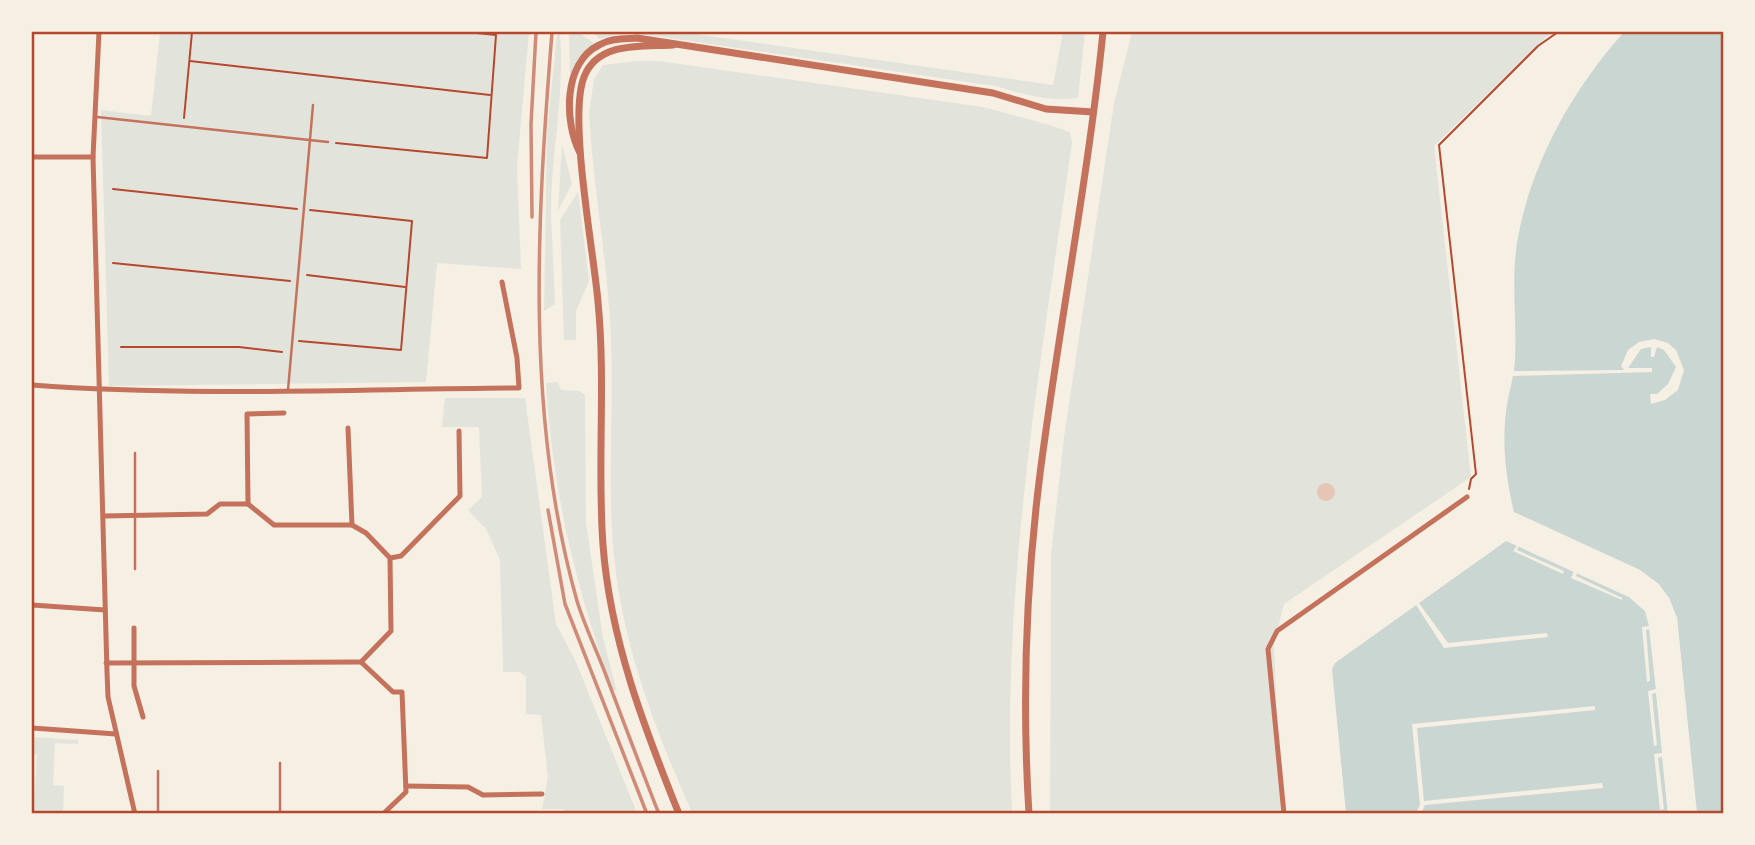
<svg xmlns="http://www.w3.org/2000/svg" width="1755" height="845" font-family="Karla,sans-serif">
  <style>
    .green { fill: #e2e4dc }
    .water { fill: #c9d6d2 }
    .pier { fill: #f6efe4 }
    .building { fill: #e6c5b7 }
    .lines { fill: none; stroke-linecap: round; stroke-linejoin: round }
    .path { stroke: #b5482f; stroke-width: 2 }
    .service { stroke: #c5725c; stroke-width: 2.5 }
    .minor { stroke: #c5725c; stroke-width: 5 }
    .tertiary { stroke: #c5725c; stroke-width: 7 }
    .rail { stroke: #cf8b77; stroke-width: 3.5 }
    .neatline { fill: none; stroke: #b5482f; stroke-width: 2.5 }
  </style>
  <rect width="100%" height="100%" fill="#f6efe4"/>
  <!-- green -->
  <g class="green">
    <path d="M 160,32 L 529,32 L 517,166 L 521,269 L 437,263 L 426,382 L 109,386 L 101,110 L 151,116 Z"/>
    <path d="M 569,32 L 579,33 L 594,43 L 578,59 L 570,80 Z"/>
    <path d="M 594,32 L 681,32 L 1053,85 L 1063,32 L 1085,32 L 1078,98 C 1049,102 1023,94 995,86 L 656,36 L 624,33 L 599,39 Z"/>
    <path d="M 1132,32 L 1552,32 L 1434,146 L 1471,477 L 1284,604 L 1274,644 L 1281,813 L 1050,814 L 1051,555 L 1064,437 L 1114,103 Z"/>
    <path d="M 560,34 C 565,94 551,152 551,212 C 552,242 554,273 555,304 L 544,311 L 547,131 L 557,35 Z"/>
    <path d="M 637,61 L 659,61 L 983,107 C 997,111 1065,128 1070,133 L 1072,143 C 1040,366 1001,588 1012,813 L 692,813 C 656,731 623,647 614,556 C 607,484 614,412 611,339 C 608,263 593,188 589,113 L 594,79 L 603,65 Z"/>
    <path d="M 562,144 L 572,184 L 558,211 Z"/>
    <path d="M 578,192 L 589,281 L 576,311 L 576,340 L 564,340 L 560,220 Z"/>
    <path d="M 558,382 L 561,390 L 580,391 L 585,395 L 586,523 L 603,638 L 617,692 L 613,690 C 575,586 553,493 546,383 Z"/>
    <path d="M 445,398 L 525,398 L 556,624 L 576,662 L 637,813 L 569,814 L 563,809 L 542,809 L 548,778 L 541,715 L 526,714 L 526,677 L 520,672 L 503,672 L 500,560 L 486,529 L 468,510 L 482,497 L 479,427 L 442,427 Z"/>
    <path d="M 32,737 L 78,740 L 78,744 L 55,743 L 53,785 L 64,786 L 63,813 L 33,813 L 37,755 L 32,754 Z"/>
  </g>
  <!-- water -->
  <g class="water">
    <path d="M 1624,32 L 1723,32 L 1723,813 L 1696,813 L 1677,618 L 1669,598 L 1640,570 L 1514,512 C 1506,479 1502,446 1506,412 C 1508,395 1514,377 1515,360 C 1517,321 1511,281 1517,243 C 1530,165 1572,90 1624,32 Z"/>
    <path d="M 1506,541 L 1629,597 L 1645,611 L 1650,627 L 1668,813 L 1346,813 L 1332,669 L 1335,663 Z"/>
  </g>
  <!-- pier -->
  <g class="pier">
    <path d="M 1654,339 L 1668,343 L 1676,350 L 1684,370 L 1678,390 L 1665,400 L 1651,404 L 1650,394 L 1657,394 L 1668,384 L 1676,367 L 1664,350 L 1657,347 L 1654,357 L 1651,357 L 1651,347 L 1641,349 L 1628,368 L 1652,368 L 1652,372 L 1512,376 L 1513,371 L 1624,370 L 1621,366 L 1628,350 L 1639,342 Z"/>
    <path d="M 1511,512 L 1640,570 L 1659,584 L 1669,598 L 1677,618 L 1697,813 L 1692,814 L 1673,619 L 1666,600 L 1656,587 L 1638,573 Z"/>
    <path d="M 1520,542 L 1630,593 L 1648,609 L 1653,627 L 1672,814 L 1668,813 L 1662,757 L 1658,758 L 1664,809 L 1660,810 L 1654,754 L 1662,753 L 1656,693 L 1652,694 L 1657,745 L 1654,746 L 1648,691 L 1656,689 L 1649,629 L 1646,630 L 1650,681 L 1647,682 L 1642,627 L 1649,626 L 1645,611 L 1629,597 L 1577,573 L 1576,576 L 1622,598 L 1622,600 L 1571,578 L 1574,571 L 1519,546 L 1517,550 L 1564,571 L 1563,574 L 1513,551 Z"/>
    <path d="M 1419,603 L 1448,643 L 1547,633 L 1548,637 L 1444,648 L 1416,605 Z"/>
    <path d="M 1595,706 L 1595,710 L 1417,728 L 1424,801 L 1602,783 L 1603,788 L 1425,805 L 1421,813 L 1416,813 L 1420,805 L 1412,724 Z"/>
  </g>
  <!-- building -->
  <circle class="building" cx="1326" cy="492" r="9"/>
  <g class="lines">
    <!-- path -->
    <g class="path">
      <path d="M 190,61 L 490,95"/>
      <path d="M 184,118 L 192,32"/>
      <path d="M 336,143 L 487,158 L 496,35 L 467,32"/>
      <path d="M 113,189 L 297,209"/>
      <path d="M 113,263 L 290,281"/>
      <path d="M 307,275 L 405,287"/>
      <path d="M 299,341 L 401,350 L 412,221 L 310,210"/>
      <path d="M 121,347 L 239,347 L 282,352"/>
      <path d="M 1469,489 L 1471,479 L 1476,474 L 1439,145 L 1538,46 L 1558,32"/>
    </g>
    <!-- service -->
    <g class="service">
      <path d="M 97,117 L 328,142"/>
      <path d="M 288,390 L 313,105"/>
      <path d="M 135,453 L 135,569"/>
      <path d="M 280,763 L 280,814"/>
      <path d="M 158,771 L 158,814"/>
    </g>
    <!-- minor -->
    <g class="minor">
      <path d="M 99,32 L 93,157 L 107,672 L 108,697 L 135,814"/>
      <path d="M 32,157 L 93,157"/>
      <path d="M 32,385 C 194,397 357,389 519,388 L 517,358 L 502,282"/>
      <path d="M 348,428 L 352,525"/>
      <path d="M 248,504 L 274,525 L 352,525 L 366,533 L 390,558 L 391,631 L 361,662 L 393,692 L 402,692 L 406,792 L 383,814"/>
      <path d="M 104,516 L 207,514 L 220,504 L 248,504 L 247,414 L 284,413"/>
      <path d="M 390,558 L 401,556 L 460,496 L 459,431"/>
      <path d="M 32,605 L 105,610"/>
      <path d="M 134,628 L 134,686 L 143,717"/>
      <path d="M 106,663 L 361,662"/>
      <path d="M 32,728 L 116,734"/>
      <path d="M 406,786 L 468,787 L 483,795 L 542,794"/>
      <path d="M 1284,814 L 1268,649 L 1277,631 L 1467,497"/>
    </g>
    <!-- tertiary -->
    <g class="tertiary">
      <path d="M 673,45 C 642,47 598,41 584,77 C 568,118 594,253 598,302 C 606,383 597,465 603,545 C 610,639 644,727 679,814"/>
      <path d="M 580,153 C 564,122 563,63 599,45 C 611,38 624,39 637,38 L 993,93 L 1046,109 L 1093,112"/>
      <path d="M 1029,814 C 1022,702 1026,585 1040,474 C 1059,326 1088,179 1103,32"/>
    </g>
    <!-- rail -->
    <g class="rail">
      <path d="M 552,32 C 537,220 525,417 577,601 C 584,624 595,647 604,670 C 622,718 640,766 659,814"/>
      <path d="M 532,217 L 531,124 L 536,32"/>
      <path d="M 548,510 L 565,604 L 647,814"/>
    </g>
  </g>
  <!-- border -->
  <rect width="1755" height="845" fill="none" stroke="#f6efe4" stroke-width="66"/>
  <rect x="33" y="33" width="1689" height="779" class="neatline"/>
</svg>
